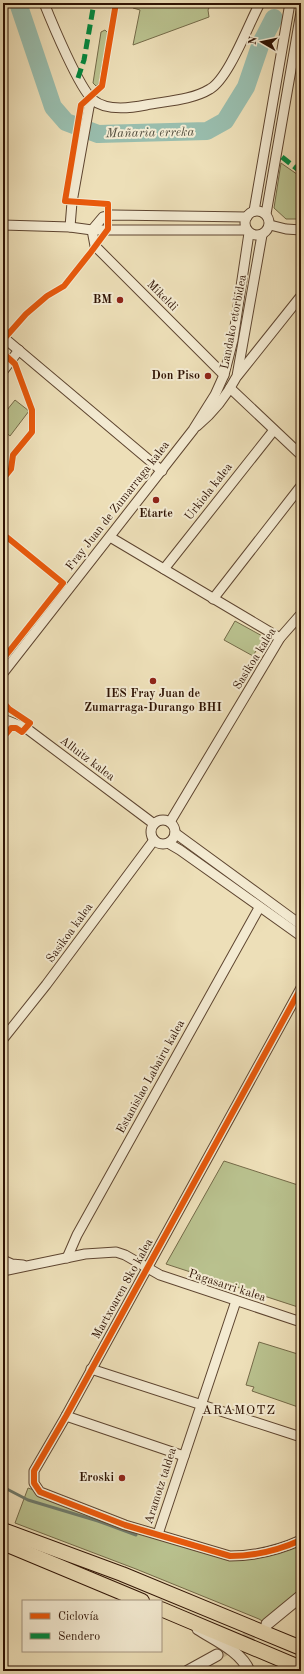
<svg xmlns="http://www.w3.org/2000/svg" width="304" height="1674" font-family="'Old Standard TT',serif">
  <style>
    .green { fill: #b9c18e; stroke: #746a48 }
    .lines { fill: none; stroke-linecap: round; stroke-linejoin: round }
    .stream { stroke: #6e7969; stroke-width: 3 }
    .river { stroke: #99bdad; stroke-width: 18 }
    .tertiary-tunnel { stroke: #d0c09d; stroke-width: 11; stroke-dasharray: 11 5.5; stroke-linecap: butt }
    .minor-casing { stroke: #5e4530; stroke-width: 11 }
    .tertiary-casing { stroke: #5e4530; stroke-width: 13 }
    .primary-casing { stroke: #2e1203; stroke-width: 16 }
    .minor { stroke: #f3ead1; stroke-width: 9 }
    .tertiary { stroke: #f3ead1; stroke-width: 11 }
    .primary { stroke: #eddfb8; stroke-width: 14 }
    .quiet { stroke: #00873e; stroke-width: 5; stroke-dasharray: 10 5; stroke-linecap: butt }
    .cycleway-casing { stroke: #f3ead1; stroke-width: 8 }
    .cycleway { stroke: #e8590c; stroke-width: 6 }
    .poi-dot { fill: #8f2418; stroke: #f3ead1; stroke-width: 1.5 }
    .labels { text-anchor: middle; dominant-baseline: central; stroke-width: 4; stroke-linejoin: round; paint-order: stroke }
    .street-label { font-size: 12px; fill: #2e1203; stroke: #f3ead1 }
    .poi-label { font-size: 12px; font-weight: bold; fill: #2e1203; stroke: #f3ead1; text-anchor: end }
    .water-label { font-size: 13px; font-style: italic; fill: #534e3e; stroke: #f3ead1 }
    .neighbourhood-label { font-size: 13px; letter-spacing: 1px; fill: #2e1203; stroke: #f3ead1 }
  </style>
  <rect width="100%" height="100%" fill="#eddfb8"/>
  <filter id="stains"><feTurbulence type="fractalNoise" baseFrequency=".005" numOctaves="4"/><feColorMatrix values="0 0 0 0 .2 0 0 0 0 .09 0 0 0 0 .02 0 0 0 .5 -.17"/></filter>
  <radialGradient id="worn" r=".72"><stop offset=".6" stop-color="#630" stop-opacity="0"/><stop offset="1" stop-color="#630" stop-opacity=".3"/></radialGradient>
  <!-- green -->
  <g class="green">
    <path d="M 134,3 L 211,3 L 208,10 L 209,17 L 133,45 L 140,10 L 133,8 Z"/>
    <path d="M 105,30 L 108,33 L 99,84 L 96,86 L 93,83 L 101,32 Z"/>
    <path d="M 281,163 L 301,177 L 301,219 L 286,219 L 274,208 Z"/>
    <path d="M 15,400 L 29,411 L 10,436 L 3,430 L 3,415 Z"/>
    <path d="M 235,621 L 264,637 L 253,656 L 224,640 Z"/>
    <path d="M 224,1161 L 301,1186 L 301,1308 L 166,1264 Z"/>
    <path d="M 259,1342 L 301,1355 L 301,1408 L 252,1391 L 254,1387 L 246,1385 Z"/>
    <path d="M 28,1488 L 230,1556 L 301,1540 L 301,1596 L 267,1624 L 259,1619 L 136,1569 L 15,1523 Z"/>
  </g>
  <g class="lines">
    <!-- stream -->
    <path class="stream" d="M 3,1487 L 28,1500 L 98,1521 L 136,1535"/>
    <!-- river -->
    <path class="river" d="M 18,3 L 53,107 L 66,122 L 98,134 L 207,131 L 225,121 L 246,87 L 261,43 L 274,18"/>
    <!-- tertiary-tunnel -->
    <path class="tertiary-tunnel" d="M 217,1655 L 263,1627"/>
    <defs>
      <g id="minor">
        <path d="M 44,3 C 52,23 79,88 93,100 C 106,111 131,108 146,105 C 167,101 192,100 210,89 C 229,78 249,23 260,3"/>
        <circle cx="257" cy="223" r="12"/>
        <path d="M 254,211 L 290,3"/>
        <path d="M 266,214 L 301,12"/>
        <path d="M 3,225 L 70,227 L 92,230 L 247,230"/>
        <path d="M 270,225 L 286,229 L 301,230"/>
        <path d="M 70,227 L 72,202 L 89,107 L 92,99"/>
        <path d="M 92,230 L 95,246 L 224,375"/>
        <path d="M 92,230 L 103,217 L 113,215 L 247,217"/>
        <path d="M 3,337 L 162,471"/>
        <path d="M 3,371 L 19,350"/>
        <path d="M 238,375 L 301,296"/>
        <path d="M 230,388 L 301,455"/>
        <path d="M 197,426 C 213,413 227,395 237,376 L 262,235"/>
        <path d="M 110,537 L 280,638"/>
        <path d="M 164,569 L 274,430"/>
        <path d="M 213,599 L 301,486"/>
        <path d="M 3,673 L 193,430 L 215,395 L 224,375 L 233,340 L 249,233"/>
        <path d="M 3,719 L 26,728 L 154,824"/>
        <circle cx="163" cy="832" r="12"/>
        <path d="M 170,822 L 280,638 L 301,614"/>
        <path d="M 175,833 L 301,925"/>
        <path d="M 168,843 L 180,850 L 301,936"/>
        <path d="M 301,988 L 66,1416 L 34,1471 L 34,1483 L 40,1492 L 125,1525 L 230,1556 C 254,1556 279,1550 301,1540"/>
        <path d="M 3,1039 L 46,985 L 154,840"/>
        <path d="M 67,1258 L 77,1235 L 259,908"/>
        <path d="M 3,1260 L 12,1264 L 23,1265"/>
        <path d="M 3,1271 L 85,1254 L 116,1252 L 125,1255 L 160,1275 L 301,1322"/>
        <path d="M 91,1369 L 301,1437"/>
        <path d="M 66,1416 L 184,1456"/>
        <path d="M 158,1534 L 236,1301"/>
      </g>
      <g id="tertiary">
        <path d="M 267,1624 L 301,1596"/>
        <path d="M 198,1629 C 215,1640 241,1651 249,1671"/>
        <path d="M 188,1671 L 217,1655"/>
      </g>
      <g id="primary">
        <path d="M 3,1530 L 122,1574 L 301,1648"/>
        <path d="M 3,1543 L 142,1601"/>
        <path d="M 161,1609 L 301,1668"/>
      </g>
    </defs>
    <!-- minor casing -->
    <use href="#minor" class="minor-casing"/>
    <!-- tertiary casing -->
    <use href="#tertiary" class="tertiary-casing"/>
    <!-- primary casing -->
    <use href="#primary" class="primary-casing"/>
    <!-- minor -->
    <use href="#minor" class="minor"/>
    <!-- tertiary -->
    <use href="#tertiary" class="tertiary"/>
    <!-- primary -->
    <use href="#primary" class="primary"/>
    <!-- quiet -->
    <g class="quiet">
      <path d="M 78,78 L 84,60 L 94,3"/>
      <path d="M 282,157 L 301,172"/>
    </g>
    <defs>
      <g id="cycleway">
        <path d="M 3,340 L 26,314 L 47,296 L 64,286 L 91,252 L 108,229 L 108,204 L 65,201 L 81,105 L 102,86 L 116,3"/>
        <path d="M 3,353 L 15,364 L 32,410 L 32,432 L 13,455 L 11,469 L 3,479"/>
        <path d="M 3,534 L 63,583 L 3,659"/>
        <path d="M 3,702 L 9,709 L 30,723 L 22,732 L 16,728 L 11,728 L 3,738"/>
        <path d="M 301,988 L 66,1416 L 34,1471 L 34,1483 L 40,1492 L 125,1525 L 230,1556 C 254,1556 279,1550 301,1540"/>
      </g>
    </defs>
    <!-- cycleway casing -->
    <use href="#cycleway" class="cycleway-casing"/>
    <!-- cycleway -->
    <use href="#cycleway" class="cycleway"/>
  </g>
  <!-- markers -->
  <g class="poi-dot">
    <circle cx="120" cy="300" r="4"/>
    <circle cx="208" cy="376" r="4"/>
    <circle cx="156" cy="500" r="4"/>
    <circle cx="153" cy="681" r="4"/>
    <circle cx="122" cy="1478" r="4"/>
  </g>
  <g class="labels">
    <!-- street labels -->
    <g class="street-label">
      <text transform="translate(162 296) rotate(45)">Mikeldi</text>
      <text transform="translate(234 322) rotate(-79)">Landako etorbidea</text>
      <text transform="translate(209 492) rotate(-52)">Urkiola kalea</text>
      <text transform="translate(118 506) rotate(-52)">Fray Juan de Zumarraga kalea</text>
      <text transform="translate(255 659) rotate(-58)">Sasikoa kalea</text>
      <text transform="translate(87 759) rotate(37)">Alluitz kalea</text>
      <text transform="translate(70 933) rotate(-54)">Sasikoa kalea</text>
      <text transform="translate(151 1077) rotate(-61)">Estanislao Labairu kalea</text>
      <text transform="translate(227 1286) rotate(18)">Pagasarri kalea</text>
      <text transform="translate(123 1289) rotate(-61)">Martxoaren 8ko kalea</text>
      <text transform="translate(161 1486) rotate(-72)">Aramotz taldea</text>
    </g>
    <!-- poi labels -->
    <g class="poi-label">
      <text x="112" y="300">BM</text>
      <text x="200" y="376">Don Piso</text>
      <text x="156" y="514" text-anchor="middle">Etarte</text>
      <text x="153" y="694" text-anchor="middle">IES Fray Juan de<tspan x="153" dy="14">Zumarraga-Durango BHI</tspan></text>
      <text x="114" y="1478">Eroski</text>
    </g>
    <!-- water labels -->
    <g class="water-label">
      <text transform="translate(150 133) rotate(-1)">Mañaria erreka</text>
    </g>
    <!-- neighbourhood labels -->
    <g class="neighbourhood-label">
      <text x="239" y="1410">ARAMOTZ</text>
    </g>
  </g>
  <!-- margin -->
  <rect width="304" height="1674" fill="none" stroke="#eddfb8" stroke-width="16"/>
  <rect x="4" y="4" width="296" height="1666" fill="none" stroke="#2e1203" stroke-width="2"/>
  <rect x="8" y="8" width="288" height="1658" fill="none" stroke="#2e1203"/>
  <!-- legend -->
  <rect x="22" y="1600" width="140" height="52" fill="#f3ead1" stroke="#a4947f"/>
  <rect x="30" y="1613" width="20" height="6" fill="#e8590c" stroke="#a4947f"/>
  <text x="58" y="1620" font-size="12" fill="#2e1203">Ciclovía</text>
  <rect x="30" y="1633" width="20" height="6" fill="#00873e" stroke="#a4947f"/>
  <text x="58" y="1640" font-size="12" fill="#2e1203">Sendero</text>
  <!-- north arrow -->
  <g transform="translate(262 42) rotate(279)" stroke="#f3ead1" stroke-width="3" paint-order="stroke">
  <path d="M0-3L7 15L0 10L-7 15Z" fill="#2e1203"/>
  <text y="-6" font-size="11" font-weight="bold" text-anchor="middle" fill="#2e1203">N</text>
  </g>
  <rect width="100%" height="100%" filter="url(#stains)"/>
  <rect width="100%" height="100%" fill="url(#worn)"/>
</svg>
